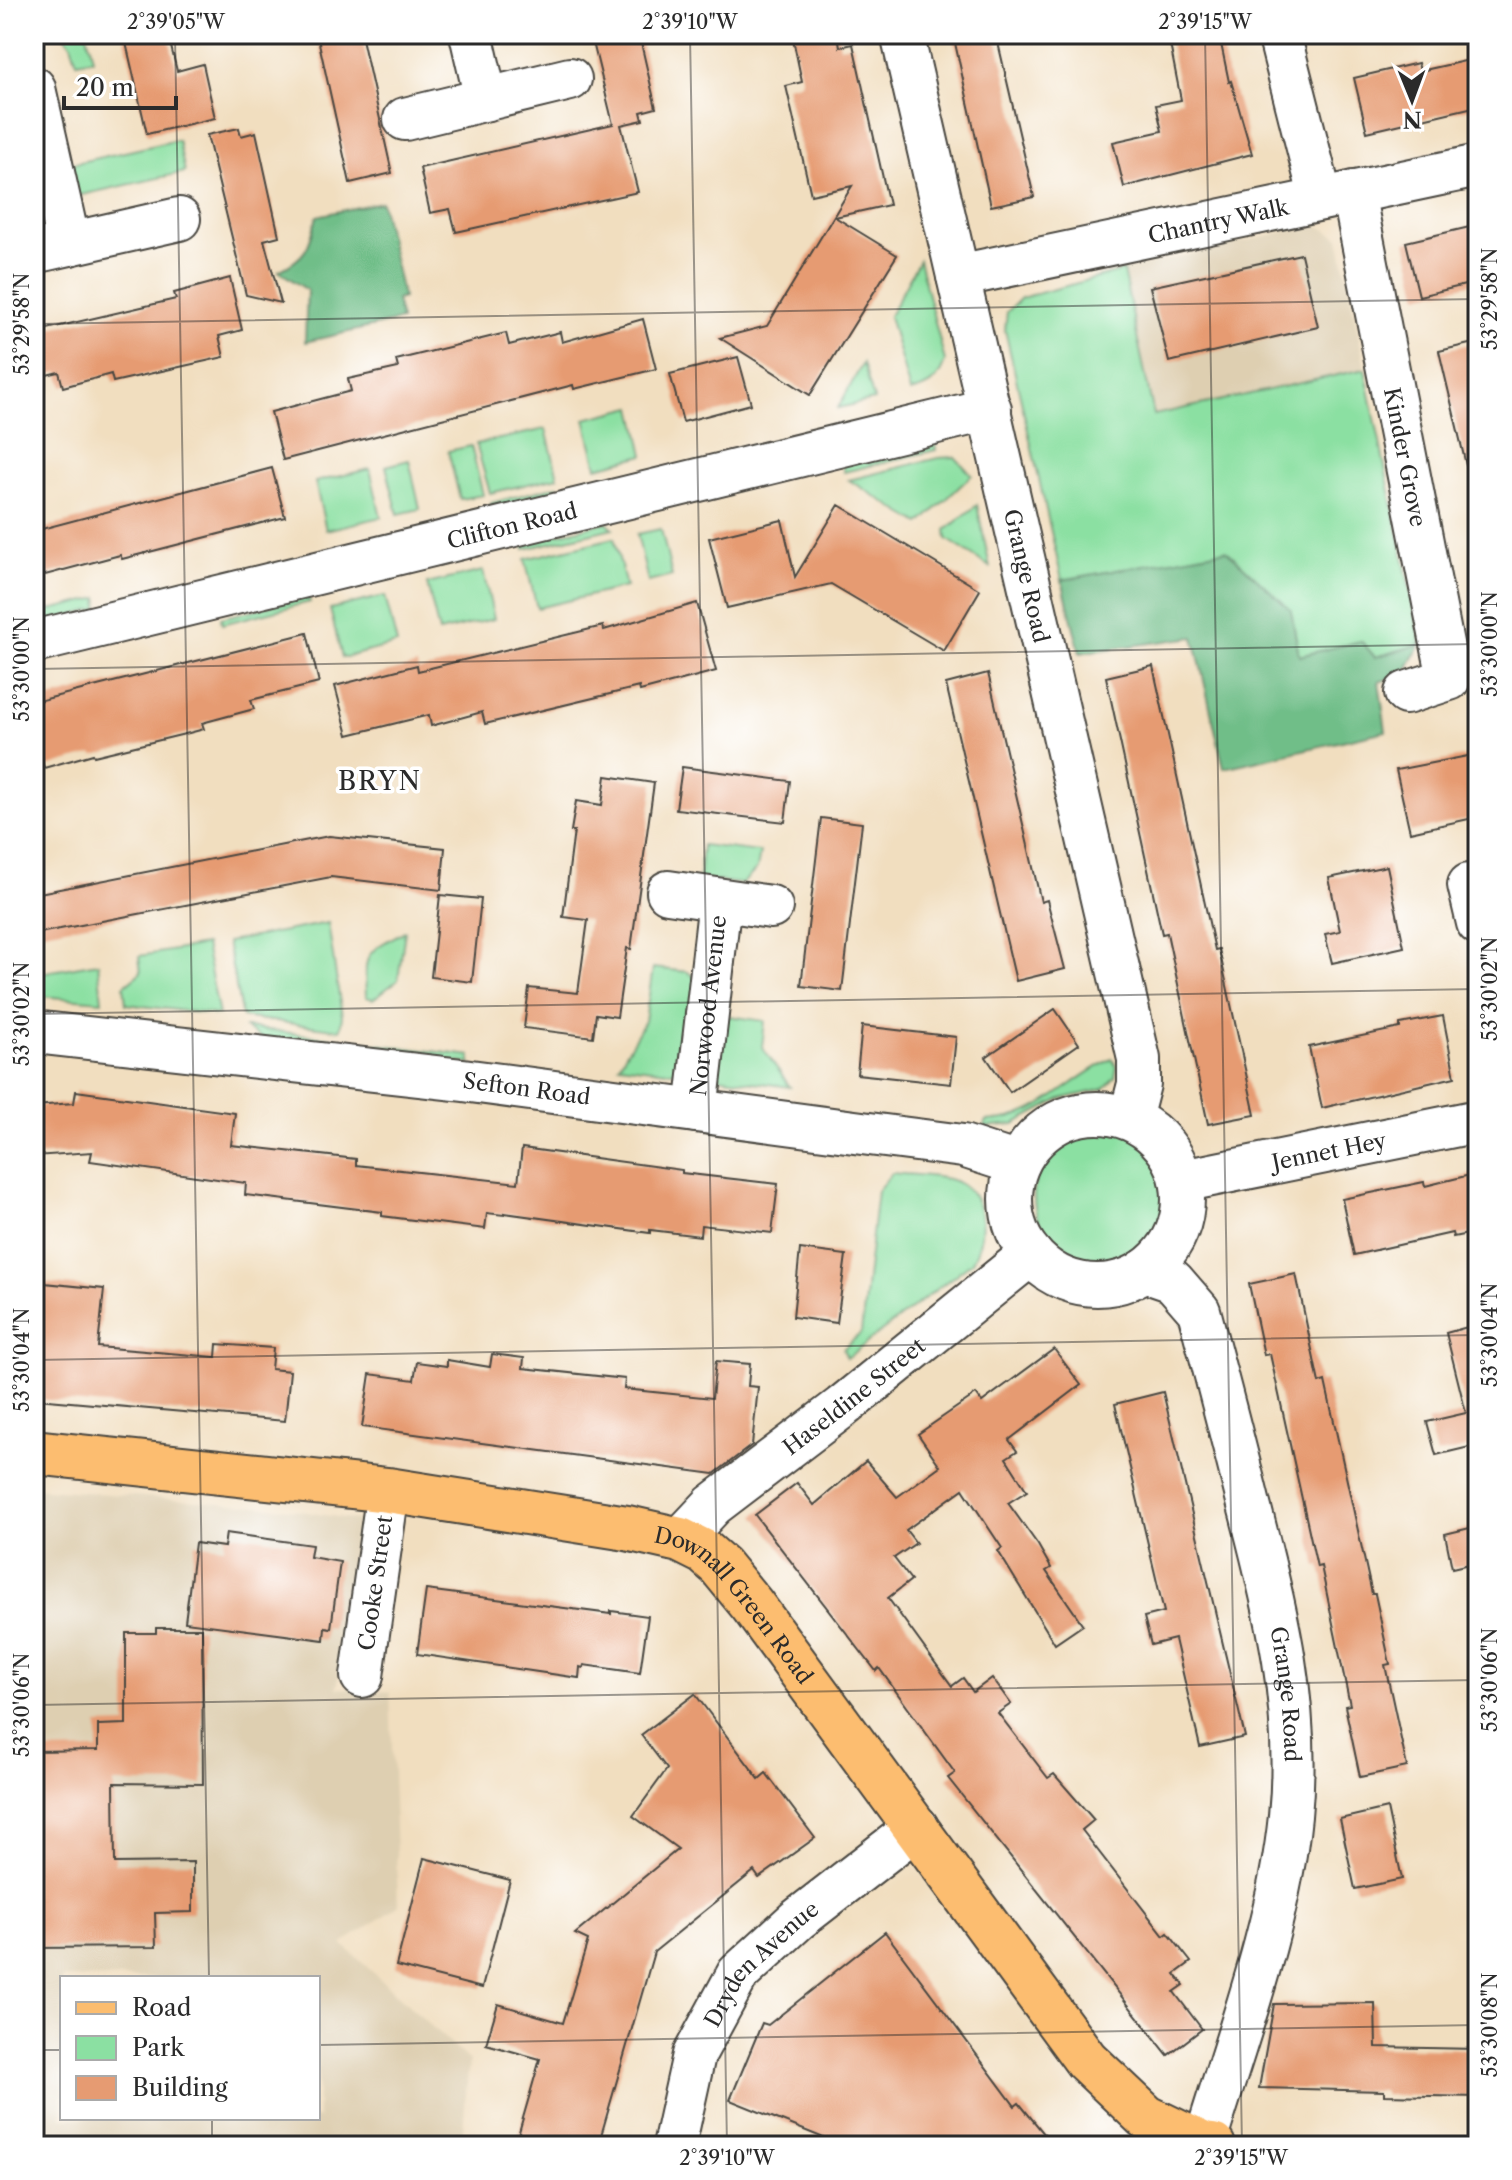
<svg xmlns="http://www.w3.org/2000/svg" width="1512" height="2180" font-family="'Libre Caslon Text',serif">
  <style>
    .built { fill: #decfb1; fill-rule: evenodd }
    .green { fill: #8be0a2; stroke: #5b8666; stroke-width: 2 }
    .forest { fill: #70be88; stroke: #4e745a; stroke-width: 2 }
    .building { fill: #e69b72 }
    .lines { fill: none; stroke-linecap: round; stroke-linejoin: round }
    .minor-casing { stroke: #494641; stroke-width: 46 }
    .major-casing { stroke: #494641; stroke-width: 48 }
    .minor { stroke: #fff; stroke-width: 42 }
    .major { stroke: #fcbd6f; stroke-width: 44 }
    .ticks { fill: none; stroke: #2b2b2b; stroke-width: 2; stroke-opacity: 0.45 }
    .labels { text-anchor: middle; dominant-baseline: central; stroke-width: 7; stroke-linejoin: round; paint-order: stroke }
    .street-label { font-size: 22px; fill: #2b2b2b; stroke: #fff }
    .quarter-label { font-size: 26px; letter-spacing: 2px; fill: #2b2b2b; stroke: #fff }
    .neatline { fill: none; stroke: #2b2b2b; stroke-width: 3 }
    .ticks-label { font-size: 20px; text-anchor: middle; fill: #2b2b2b }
  </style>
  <rect width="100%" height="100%" fill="#fff"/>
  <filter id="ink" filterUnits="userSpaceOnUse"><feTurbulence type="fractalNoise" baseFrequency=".0125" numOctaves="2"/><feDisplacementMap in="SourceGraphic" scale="16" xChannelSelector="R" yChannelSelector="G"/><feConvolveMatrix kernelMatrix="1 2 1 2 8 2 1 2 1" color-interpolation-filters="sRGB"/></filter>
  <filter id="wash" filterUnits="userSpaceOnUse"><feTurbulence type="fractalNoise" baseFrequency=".006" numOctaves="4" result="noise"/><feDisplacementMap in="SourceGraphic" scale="32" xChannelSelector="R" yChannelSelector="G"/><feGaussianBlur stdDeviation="1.8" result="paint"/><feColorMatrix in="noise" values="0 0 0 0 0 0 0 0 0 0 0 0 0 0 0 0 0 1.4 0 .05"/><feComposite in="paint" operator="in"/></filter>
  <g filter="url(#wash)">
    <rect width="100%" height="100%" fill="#f1debf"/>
    <!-- built -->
    <g class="built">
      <path d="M 1315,224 L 1339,237 L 1365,369 L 1154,415 L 1123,271 Z"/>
      <path d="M 34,1488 L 281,1508 L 362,1521 L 337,1688 L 390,1692 L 398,1906 L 342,1944 L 469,2061 L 462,2140 L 464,2146 L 34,2146 ZM 62,1978 L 318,1978 L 318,2118 L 62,2118 Z"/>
    </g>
    <!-- green -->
    <g class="green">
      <path d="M 64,34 L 87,34 L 93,59 L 77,62 L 71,44 Z"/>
      <path d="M 178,140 L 185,172 L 77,196 L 71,164 Z"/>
      <path d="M 919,260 L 945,361 C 939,381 930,387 910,392 L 889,316 Z"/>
      <path d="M 1123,271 L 1154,415 L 1365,369 L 1421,644 L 1375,658 L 1361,641 L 1299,656 L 1226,550 L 1062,580 L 1005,330 L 1007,312 L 1021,298 Z"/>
      <path d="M 863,363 L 874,400 L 838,408 Z"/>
      <path d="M 633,407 L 644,455 L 597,467 L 585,419 Z"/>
      <path d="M 546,429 L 558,477 L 490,493 L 476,444 Z"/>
      <path d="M 935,443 L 936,450 L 844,472 L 842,465 Z"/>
      <path d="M 471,446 L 483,495 L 460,499 L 448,451 Z"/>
      <path d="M 955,457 L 972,475 L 920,524 L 849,480 L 938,458 Z"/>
      <path d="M 409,460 L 420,509 L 398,514 L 386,466 Z"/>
      <path d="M 370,469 L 381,517 L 326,530 L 315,482 Z"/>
      <path d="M 557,486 L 560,496 L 494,513 L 491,503 Z"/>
      <path d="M 977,505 L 990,567 L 947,539 L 946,530 Z"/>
      <path d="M 607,522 L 613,528 L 525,549 L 523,543 Z"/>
      <path d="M 661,529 L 672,576 L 648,582 L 637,534 Z"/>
      <path d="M 614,538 L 626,587 L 537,608 L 525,559 Z"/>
      <path d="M 483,571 L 494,619 L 439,632 L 427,584 Z"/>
      <path d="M 385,596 L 397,644 L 342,658 L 330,609 Z"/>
      <path d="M 308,597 L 310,602 L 222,624 L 221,618 Z"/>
      <path d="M 99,598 L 98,609 L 36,624 L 34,614 Z"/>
      <path d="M 702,845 L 760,852 L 757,869 L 742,884 L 699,879 Z"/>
      <path d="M 328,923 L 342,1016 L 340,1030 L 242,1017 L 227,942 Z"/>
      <path d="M 405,931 L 398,980 L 373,999 L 366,997 C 364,951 365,953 405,931 Z"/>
      <path d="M 205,945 L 219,1015 L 126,1004 L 124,986 L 141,972 L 139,956 Z"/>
      <path d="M 98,963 L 102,1001 L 38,996 L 34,974 Z"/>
      <path d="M 653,968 L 688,972 L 699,982 L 688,1070 L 675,1072 L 619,1065 L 645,1021 Z"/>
      <path d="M 729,1016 L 765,1021 L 762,1047 L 790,1087 L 717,1077 L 724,1018 Z"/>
      <path d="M 244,1027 L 338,1039 L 324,1046 L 260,1038 Z"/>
      <path d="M 375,1044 L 471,1056 L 471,1064 L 374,1050 Z"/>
      <path d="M 1112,1059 L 1117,1067 L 1115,1077 L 1104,1089 L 1061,1099 L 1014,1124 L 985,1127 L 986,1121 C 1040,1120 1066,1081 1112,1059 Z"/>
      <circle cx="1102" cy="1196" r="68"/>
      <path d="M 892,1173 C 910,1175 931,1175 948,1179 C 988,1190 987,1233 972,1262 L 847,1358 L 843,1349 L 861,1333 L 877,1191 Z"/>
    </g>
    <!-- forest -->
    <g class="forest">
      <path d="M 381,202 L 403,298 L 396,300 L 401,320 L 305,342 L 307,290 L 279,271 C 308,256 309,247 317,216 Z"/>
      <path d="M 1226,550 L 1291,610 L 1299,656 L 1361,641 L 1375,657 L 1421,644 L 1405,673 L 1379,682 L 1386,731 L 1224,768 L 1194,637 L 1080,653 L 1062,580 Z"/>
    </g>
    <g id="blocks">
      <!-- building -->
      <g class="building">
        <path d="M 124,34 L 168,34 L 177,71 L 203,64 L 215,118 L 147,134 Z"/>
        <path d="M 317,34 L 361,34 L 392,173 L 350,183 Z"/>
        <path d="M 591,34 L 639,34 L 656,108 L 641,112 L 643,120 L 621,125 L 638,192 L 456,232 L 450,209 L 430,213 L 420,168 L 613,124 Z"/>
        <path d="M 792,34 L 838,34 L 840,47 L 853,44 L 889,205 L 835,217 L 897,255 L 810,395 L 720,338 L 767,326 L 852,186 L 811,195 L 786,86 L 802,82 Z"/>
        <path d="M 953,34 L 996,34 L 1034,197 L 991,206 Z"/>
        <path d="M 1168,34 L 1219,34 L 1229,82 L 1231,81 L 1252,154 L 1124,187 L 1113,142 L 1162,131 L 1156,105 L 1181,100 Z"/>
        <path d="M 1478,58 L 1478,106 L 1367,132 L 1354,78 L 1418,63 L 1420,71 Z"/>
        <path d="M 239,128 L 241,136 L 256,132 L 279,236 L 264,240 L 281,303 L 246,295 L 207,135 Z"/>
        <path d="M 1478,225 L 1478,282 L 1419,296 L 1406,242 Z"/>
        <path d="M 1301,254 L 1318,327 L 1169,362 L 1150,287 Z"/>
        <path d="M 230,278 L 242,330 L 219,336 L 224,357 L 113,382 L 111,374 L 63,387 L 59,372 L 34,378 L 34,332 L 176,299 L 174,293 Z"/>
        <path d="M 643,319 L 656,369 L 574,389 L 573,385 L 283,460 L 271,412 L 351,391 L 348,379 L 398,368 L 396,360 L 506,333 L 509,345 L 560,332 L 562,342 Z"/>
        <path d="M 1478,342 L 1478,463 L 1466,465 L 1439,351 Z"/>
        <path d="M 738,357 L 751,404 L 683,422 L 670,374 Z"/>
        <path d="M 272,468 L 285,517 L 122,559 L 120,555 L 34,578 L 34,531 Z"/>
        <path d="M 839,505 L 980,590 L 944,651 L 831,584 L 727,608 L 709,538 L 782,520 L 795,577 Z"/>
        <path d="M 697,603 L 716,671 L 640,691 L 639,687 L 485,724 L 482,712 L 431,726 L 429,715 L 348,735 L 335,686 L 417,665 L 418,671 L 603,626 L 604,630 Z"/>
        <path d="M 307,633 L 319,683 L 251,700 L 254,709 L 202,723 L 204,729 L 189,733 L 94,756 L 93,754 L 44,768 L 40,755 L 34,757 L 34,702 Z"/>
        <path d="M 1153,666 L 1215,950 L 1219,949 L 1255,1115 L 1208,1124 L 1167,933 L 1162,934 L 1106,677 Z"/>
        <path d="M 988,673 L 1041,902 L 1047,900 L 1065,969 L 1016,981 L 946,684 Z"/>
        <path d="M 1478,754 L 1478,817 L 1410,832 L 1396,770 Z"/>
        <path d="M 682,767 L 790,781 L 785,822 L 676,809 Z"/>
        <path d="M 606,776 L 654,783 L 631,949 L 627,948 L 617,1017 L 596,1014 L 593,1037 L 524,1028 L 529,988 L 578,993 L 588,920 L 563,917 L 574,831 L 571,831 L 576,801 L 602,805 Z"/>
        <path d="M 821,818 L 862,823 L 842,991 L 801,986 Z"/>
        <path d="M 329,836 L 445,848 L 441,890 L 331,877 L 34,934 L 34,894 Z"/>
        <path d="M 1387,866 L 1404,947 L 1332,963 L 1325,934 L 1340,931 L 1329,878 Z"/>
        <path d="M 440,895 L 481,899 L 472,982 L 431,977 Z"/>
        <path d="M 1055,1009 L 1079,1044 L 1010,1092 L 986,1057 Z"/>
        <path d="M 1443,1016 L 1455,1077 L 1322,1108 L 1309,1047 L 1400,1028 L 1400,1024 Z"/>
        <path d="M 862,1026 L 956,1037 L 951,1084 L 857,1074 Z"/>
        <path d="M 76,1091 L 235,1113 L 231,1145 L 356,1159 L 356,1165 L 518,1183 L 522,1148 L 682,1170 L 682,1173 L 778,1184 L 772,1233 L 701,1225 L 700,1236 L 650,1230 L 650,1233 L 504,1213 L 504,1215 L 487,1213 L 485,1229 L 382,1216 L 382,1212 L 245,1195 L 246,1183 L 90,1161 L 92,1152 L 34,1156 L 34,1106 L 74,1103 Z"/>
        <path d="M 1478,1173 L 1478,1232 L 1453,1237 L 1452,1233 L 1354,1255 L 1342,1199 L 1424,1182 L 1425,1186 Z"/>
        <path d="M 800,1249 L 846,1255 L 837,1323 L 793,1317 Z"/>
        <path d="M 1296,1274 L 1319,1383 L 1325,1381 L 1372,1594 L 1375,1594 L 1390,1664 L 1385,1665 L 1407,1767 L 1360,1777 L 1345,1706 L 1350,1705 L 1321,1566 L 1317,1567 L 1270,1354 L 1264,1355 L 1249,1284 Z"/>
        <path d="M 34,1282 L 104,1289 L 98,1347 L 216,1357 L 217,1344 L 273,1348 L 271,1369 L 290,1371 L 285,1421 L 37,1399 L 34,1396 Z"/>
        <path d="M 1478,1324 L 1478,1445 L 1436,1455 L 1427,1422 L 1466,1413 L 1446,1333 Z"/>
        <path d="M 1054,1349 L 1081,1385 L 1009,1440 L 1017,1451 L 1006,1458 L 1027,1491 L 1008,1503 L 1038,1545 L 1051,1568 L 1046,1571 L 1083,1625 L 1055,1644 L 998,1551 L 1002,1548 L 963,1489 L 906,1530 L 916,1543 L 894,1558 L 911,1580 L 888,1598 L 952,1686 L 963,1678 L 973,1692 L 992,1678 L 1011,1704 L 998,1713 L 1048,1778 L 1054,1774 L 1094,1820 L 1082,1830 L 1164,1936 L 1168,1933 L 1191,1962 L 1175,1974 L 1184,1985 L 1174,1992 L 1202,2029 L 1168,2055 L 948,1778 L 955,1773 L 879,1668 L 876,1671 L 755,1515 L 797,1483 L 814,1505 L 866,1461 L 897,1497 L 940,1466 L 918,1434 L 976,1394 L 982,1402 Z"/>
        <path d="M 492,1354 L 524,1358 L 523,1368 L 625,1379 L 624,1389 L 712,1398 L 716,1361 L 750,1364 L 748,1386 L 758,1387 L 752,1445 L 714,1474 L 362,1427 L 370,1374 L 414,1380 L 417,1362 L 447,1366 L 447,1360 L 490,1367 Z"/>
        <path d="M 1163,1392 L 1245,1737 L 1200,1747 L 1175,1639 L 1151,1645 L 1144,1617 L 1164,1612 L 1115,1404 Z"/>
        <path d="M 1478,1526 L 1478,1562 L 1452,1568 L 1445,1534 Z"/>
        <path d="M 226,1533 L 312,1545 L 310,1557 L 340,1562 L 331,1628 L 325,1627 L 324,1640 L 185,1622 L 195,1543 L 224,1547 Z"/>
        <path d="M 426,1590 L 611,1614 L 611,1611 L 648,1616 L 640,1673 L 584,1665 L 583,1668 L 580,1667 L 579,1678 L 417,1654 Z"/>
        <path d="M 156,1628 L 202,1628 L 203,1784 L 114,1783 L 115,1863 L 193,1862 L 193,1912 L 155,1913 L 156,1947 L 34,1948 L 34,1751 L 98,1750 L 98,1725 L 126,1724 L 126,1633 L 156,1633 Z"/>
        <path d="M 695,1694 L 759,1779 L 766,1773 L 815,1838 L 759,1878 L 754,1871 L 654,1952 L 598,2146 L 577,2146 L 549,2138 L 546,2146 L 515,2146 L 540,2059 L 486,2044 L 498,2004 L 563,2023 L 588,1940 L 575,1934 L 678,1849 L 633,1816 L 667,1769 L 641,1735 Z"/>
        <path d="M 1387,1808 L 1402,1879 L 1355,1889 L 1340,1819 Z"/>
        <path d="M 424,1858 L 510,1880 L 482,1988 L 396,1966 Z"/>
        <path d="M 885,1932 L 1015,2106 L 1019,2103 L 1054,2146 L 860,2146 L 836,2143 L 730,2100 L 762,2023 L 768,2025 Z"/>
        <path d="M 1375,2003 L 1376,2047 L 1478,2049 L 1478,2097 L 1384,2095 L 1384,2091 L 1259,2088 L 1274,2004 Z"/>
      </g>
    </g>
  </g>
  <g filter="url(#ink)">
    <use href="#blocks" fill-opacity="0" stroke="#494641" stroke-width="2"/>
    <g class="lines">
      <defs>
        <g id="minor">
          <path d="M 471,34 L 486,99"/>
          <path id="s1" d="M 902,34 C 981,376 1059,718 1139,1059 L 1139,1084 L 1130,1119"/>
          <path d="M 1279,34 L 1321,199"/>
          <path d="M 34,88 L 69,244"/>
          <path d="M 405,119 L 570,79"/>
          <path id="s2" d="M 1353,192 L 1449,679 L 1406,693"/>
          <path d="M 34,252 L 179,219"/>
          <path id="s3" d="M 958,276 L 1478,166"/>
          <path id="s4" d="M 34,642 L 990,409"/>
          <path d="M 1469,885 L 1478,923"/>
          <path d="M 668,892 L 771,907"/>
          <path id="s5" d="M 34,1032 L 463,1080 L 877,1135 L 963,1146 L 1018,1164"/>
          <path id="s6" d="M 696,1111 L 720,900"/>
          <circle cx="1097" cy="1199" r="86"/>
          <path id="s7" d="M 1182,1181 L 1478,1121"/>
          <path id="s8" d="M 1144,1271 L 1173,1281 L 1199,1311 C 1216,1375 1233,1440 1249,1505 C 1276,1608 1301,1709 1290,1816 C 1279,1926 1236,2039 1204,2145"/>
          <path id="s9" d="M 680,1540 L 713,1505 L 842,1407 L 1031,1254"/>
          <path id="s10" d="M 362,1676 L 388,1490"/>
          <path id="s11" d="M 674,2146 L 694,2055 L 738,1974 L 797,1920 L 917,1827"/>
        </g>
        <g id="major">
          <path id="s12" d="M 34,1452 L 388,1490 L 627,1528 L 680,1540 L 704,1552 L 720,1566 L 752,1605 L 1086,2060 L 1146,2117 L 1204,2145 L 1213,2146"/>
        </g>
      </defs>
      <!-- minor casing -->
      <use href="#minor" class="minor-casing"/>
      <!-- major casing -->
      <use href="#major" class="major-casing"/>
      <!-- minor -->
      <use href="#minor" class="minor"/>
      <!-- major -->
      <use href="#major" class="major"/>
    </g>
  </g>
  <!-- ticks -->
  <path class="ticks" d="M 175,34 L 209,1978M 690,34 L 727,2146M 1205,34 L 1242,2146M 34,324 L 1478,299M 34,669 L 1478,644M 34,1014 L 1478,989M 34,1360 L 1478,1335M 34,1705 L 1478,1680M 318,2045 L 1478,2025M 34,2050 L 62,2050M 212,2118 L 212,2146"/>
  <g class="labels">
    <!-- street labels -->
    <g class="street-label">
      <text stroke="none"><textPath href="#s3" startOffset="266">Chantry Walk</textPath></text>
      <text stroke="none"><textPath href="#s2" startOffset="270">Kinder Grove</textPath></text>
      <text stroke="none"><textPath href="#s4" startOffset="492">Clifton Road</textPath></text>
      <text stroke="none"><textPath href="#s1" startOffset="556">Grange Road</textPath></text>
      <text stroke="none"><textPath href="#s6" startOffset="106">Norwood Avenue</textPath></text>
      <text stroke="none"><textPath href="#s5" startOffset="496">Sefton Road</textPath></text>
      <text stroke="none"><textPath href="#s7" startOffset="150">Jennet Hey</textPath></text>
      <text stroke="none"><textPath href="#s9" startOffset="226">Haseldine Street</textPath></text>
      <text stroke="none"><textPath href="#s10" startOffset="94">Cooke Street</textPath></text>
      <text stroke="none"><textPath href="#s12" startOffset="736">Downall Green Road</textPath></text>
      <text stroke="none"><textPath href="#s8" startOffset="464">Grange Road</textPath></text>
      <text stroke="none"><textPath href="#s11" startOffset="208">Dryden Avenue</textPath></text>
    </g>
    <!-- quarter labels -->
    <g class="quarter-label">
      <text x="380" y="781">BRYN</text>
    </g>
  </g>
  <!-- margin -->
  <rect width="1512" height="2180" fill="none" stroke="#fff" stroke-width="88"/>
  <!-- legend -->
  <rect x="60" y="1976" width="260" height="144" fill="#ffffff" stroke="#aaaaaa" stroke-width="2"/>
  <rect x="76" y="2002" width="40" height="12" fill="#fcbd6f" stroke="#aaaaaa" stroke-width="2"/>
  <text x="132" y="2016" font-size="24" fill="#2b2b2b">Road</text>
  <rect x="76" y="2036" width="40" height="24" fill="#8be0a2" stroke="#aaaaaa" stroke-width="2"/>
  <text x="132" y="2056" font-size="24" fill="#2b2b2b">Park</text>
  <rect x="76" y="2076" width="40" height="24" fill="#e69b72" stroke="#aaaaaa" stroke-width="2"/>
  <text x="132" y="2096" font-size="24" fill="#2b2b2b">Building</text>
  <!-- north arrow -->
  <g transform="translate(1412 100) rotate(179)" stroke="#ffffff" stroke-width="6" paint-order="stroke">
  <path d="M0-6L14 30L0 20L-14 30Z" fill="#2b2b2b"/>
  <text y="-12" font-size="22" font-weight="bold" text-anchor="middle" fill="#2b2b2b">N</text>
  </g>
  <!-- scale -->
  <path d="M64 96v12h112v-12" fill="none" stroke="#2b2b2b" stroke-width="4"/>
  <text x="76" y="96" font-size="24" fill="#2b2b2b" stroke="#ffffff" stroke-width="6" paint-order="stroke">20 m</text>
  <rect x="44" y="44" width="1424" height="2092" class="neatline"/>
  <g class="ticks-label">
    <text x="176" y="29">2°39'05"W</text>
    <text x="690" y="29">2°39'10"W</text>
    <text x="1205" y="29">2°39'15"W</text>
    <text transform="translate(1490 299) rotate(-90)" y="7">53°29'58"N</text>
    <text transform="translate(22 324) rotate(-90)" y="7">53°29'58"N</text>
    <text transform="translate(1490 644) rotate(-90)" y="7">53°30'00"N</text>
    <text transform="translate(22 669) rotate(-90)" y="7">53°30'00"N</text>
    <text transform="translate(1490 989) rotate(-90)" y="7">53°30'02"N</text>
    <text transform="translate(22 1014) rotate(-90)" y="7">53°30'02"N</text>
    <text transform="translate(1490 1335) rotate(-90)" y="7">53°30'04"N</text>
    <text transform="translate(22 1360) rotate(-90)" y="7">53°30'04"N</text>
    <text transform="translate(1490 1680) rotate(-90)" y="7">53°30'06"N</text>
    <text transform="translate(22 1705) rotate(-90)" y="7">53°30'06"N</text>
    <text transform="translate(1490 2025) rotate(-90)" y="7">53°30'08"N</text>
    <text x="727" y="2165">2°39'10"W</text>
    <text x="1241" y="2165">2°39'15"W</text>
  </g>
</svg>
